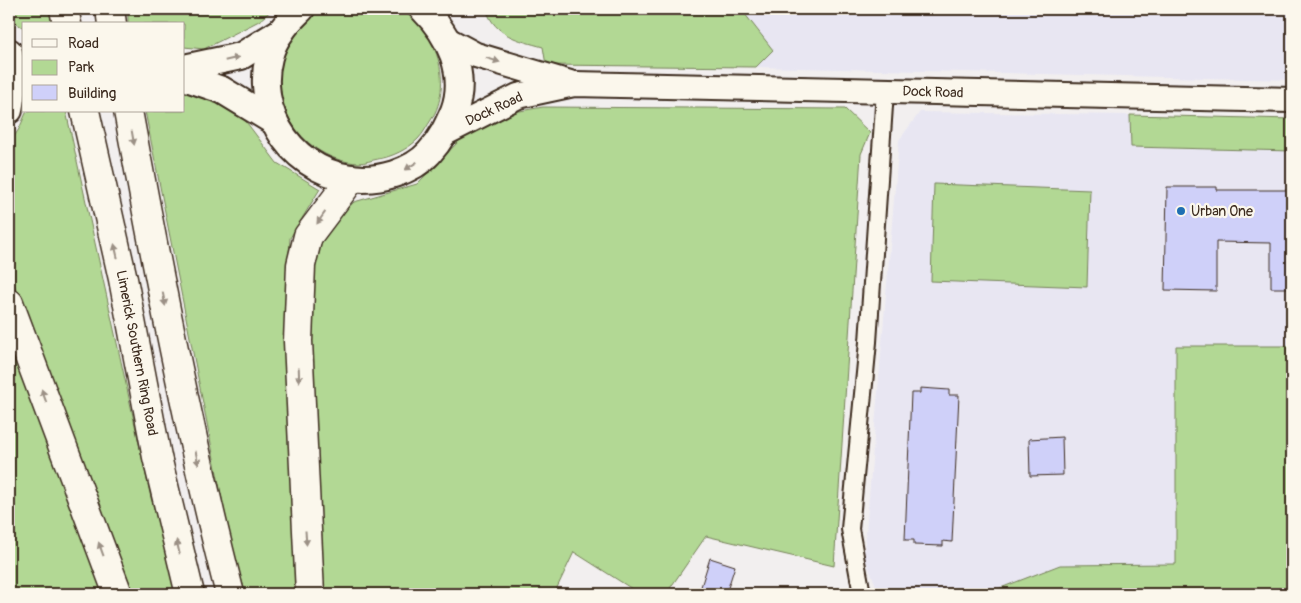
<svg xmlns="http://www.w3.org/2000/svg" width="1301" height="603" font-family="Pangolin,sans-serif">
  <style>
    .built { fill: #e8e6f2 }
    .green { fill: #b2d894; stroke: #768159 }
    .building { fill: #cfd0f9; stroke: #3b2a1e }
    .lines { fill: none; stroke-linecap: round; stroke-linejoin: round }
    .minor-casing { stroke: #3b2a1e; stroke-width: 20 }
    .secondary-casing { stroke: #3b2a1e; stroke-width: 28 }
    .primary-casing { stroke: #3b2a1e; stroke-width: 30 }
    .trunk-casing { stroke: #3b2a1e; stroke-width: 31 }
    .minor { stroke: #fbf7ec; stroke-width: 16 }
    .secondary { stroke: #fbf7ec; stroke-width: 24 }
    .primary { stroke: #fbf7ec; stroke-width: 26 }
    .trunk { stroke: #fbf7ec; stroke-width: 28 }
    .oneway { fill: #9b9085 }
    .poi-dot { fill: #1f6fb2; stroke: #fbf7ec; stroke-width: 2 }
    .labels { text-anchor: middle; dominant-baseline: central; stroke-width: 4.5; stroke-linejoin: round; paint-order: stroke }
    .street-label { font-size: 14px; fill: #3b2a1e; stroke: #fbf7ec }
    .poi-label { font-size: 14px; fill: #3b2a1e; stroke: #fbf7ec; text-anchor: start }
  </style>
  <rect width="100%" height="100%" fill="#f2efef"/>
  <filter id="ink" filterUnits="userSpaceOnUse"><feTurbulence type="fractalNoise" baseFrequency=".02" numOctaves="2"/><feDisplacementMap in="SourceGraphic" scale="10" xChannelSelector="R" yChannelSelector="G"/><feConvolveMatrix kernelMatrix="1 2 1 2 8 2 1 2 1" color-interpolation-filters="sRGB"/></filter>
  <g filter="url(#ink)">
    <!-- built -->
    <g class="built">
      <path d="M 741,9 L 1292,9 L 1292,80 L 756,67 L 773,50 Z"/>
      <path d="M 920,112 L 1130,115 L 1131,147 L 1292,151 L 1292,346 L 1176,347 L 1176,564 L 1060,565 L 985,594 L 879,593 L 864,556 L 899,140 Z"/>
    </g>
    <!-- green -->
    <g class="green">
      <path d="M 9,9 L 49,9 L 52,24 L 24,24 L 24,28 C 15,23 9,19 9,9 Z"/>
      <path d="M 128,9 L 273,9 L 259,21 L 204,49 L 184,47 L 184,24 L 128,24 Z"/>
      <path d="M 323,9 C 337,9 388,5 399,10 C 437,27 454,85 431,120 C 427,126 423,134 418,139 C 408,149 392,157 378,159 C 372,160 365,163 359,163 C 303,161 264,101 284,49 C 292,31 307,19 323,9 Z"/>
      <path d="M 486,9 L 741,9 L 773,50 L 756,67 L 546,65 L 543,47 C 518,40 495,36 486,9 Z"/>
      <path d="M 184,91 L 200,93 L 238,111 L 277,163 L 320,189 L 290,238 L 284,336 L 297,594 L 246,594 L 232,549 L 145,111 L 184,111 Z"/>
      <path d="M 543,107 L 845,109 L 870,133 L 861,154 L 834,566 L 706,536 L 666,594 L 640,594 L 574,552 L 554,594 L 320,594 L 310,284 L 318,236 L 354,202 L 417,184 L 459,141 L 497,115 Z"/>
      <path d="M 31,111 L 66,111 L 151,498 L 178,594 L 134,594 L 9,271 L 9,144 L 19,129 L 26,113 Z"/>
      <path d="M 1130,115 L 1292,119 L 1292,151 L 1131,147 Z"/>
      <path d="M 934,184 L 1090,190 L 1087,287 L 931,281 Z"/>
      <path d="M 9,343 L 109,594 L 9,594 Z"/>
      <path d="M 1176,346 L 1292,346 L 1292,594 L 985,594 L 1060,565 L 1176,564 Z"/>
    </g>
    <!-- building -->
    <g class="building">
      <path d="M 1167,187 L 1217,187 L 1217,190 L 1292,190 L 1292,288 L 1271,288 L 1271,243 L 1216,242 L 1216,291 L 1165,290 Z"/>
      <path d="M 920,388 L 949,390 L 949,395 L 959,395 L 952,542 L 943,541 L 943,546 L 914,545 L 914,540 L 905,540 L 911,393 L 920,393 Z"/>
      <path d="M 1062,437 L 1063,475 L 1030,476 L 1029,439 Z"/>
      <path d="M 710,558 L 735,566 L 726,594 L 714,594 L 700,590 Z"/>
    </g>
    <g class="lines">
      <defs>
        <path id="minor" d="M 862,594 L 850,529 L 868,342 L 885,91"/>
        <g id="secondary">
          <path d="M 448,40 L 476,55 L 570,83"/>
          <path d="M 445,133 L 518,96 L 574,84 L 1292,100"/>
        </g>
        <g id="primary">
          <path d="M 301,9 C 294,16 286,23 281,32 C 270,46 265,67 266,85 C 269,150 332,194 394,174 C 406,170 420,163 429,153 C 441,140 447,127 454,111 C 468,73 449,35 423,9"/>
          <path d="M 9,52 L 14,80 L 9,110"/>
          <path d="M 184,68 L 241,56 L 280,32"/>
          <path d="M 184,77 L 222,90 L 273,121"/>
        </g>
        <g id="trunk">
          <path d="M 64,9 L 67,24"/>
          <path d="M 110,9 L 112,24"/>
          <path d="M 85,111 L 123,279 L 157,457 L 190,594"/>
          <path d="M 128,111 C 158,273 189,435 230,594"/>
          <path d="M 9,303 L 118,594"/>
          <path d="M 310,594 L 298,341 L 301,265 L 308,236 L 351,179"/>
        </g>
      </defs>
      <!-- minor casing -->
      <use href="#minor" class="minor-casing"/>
      <!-- secondary casing -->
      <use href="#secondary" class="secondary-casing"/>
      <!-- primary casing -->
      <use href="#primary" class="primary-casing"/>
      <!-- trunk casing -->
      <use href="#trunk" class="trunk-casing"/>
      <!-- minor -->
      <use href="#minor" class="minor"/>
      <!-- secondary -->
      <use href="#secondary" class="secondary"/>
      <!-- primary -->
      <use href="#primary" class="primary"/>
      <!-- trunk -->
      <use href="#trunk" class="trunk"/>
    </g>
    <!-- one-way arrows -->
    <defs><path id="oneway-solid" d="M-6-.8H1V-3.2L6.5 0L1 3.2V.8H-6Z" transform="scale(1.25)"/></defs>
    <g class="oneway">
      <use href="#oneway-solid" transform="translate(232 59) rotate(-13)"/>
      <use href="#oneway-solid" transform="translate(493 60) rotate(17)"/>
      <use href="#oneway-solid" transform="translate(133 138) rotate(80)"/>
      <use href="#oneway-solid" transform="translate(411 166) rotate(147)"/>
      <use href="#oneway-solid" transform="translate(321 218) rotate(125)"/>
      <use href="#oneway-solid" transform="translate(116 251) rotate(-103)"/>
      <use href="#oneway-solid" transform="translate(164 299) rotate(79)"/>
      <use href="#oneway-solid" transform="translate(299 375) rotate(88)"/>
      <use href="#oneway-solid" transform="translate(44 396) rotate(-110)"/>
      <use href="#oneway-solid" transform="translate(197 458) rotate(78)"/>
      <use href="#oneway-solid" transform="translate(306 538) rotate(86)"/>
      <use href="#oneway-solid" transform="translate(178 547) rotate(-103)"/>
      <use href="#oneway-solid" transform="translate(101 549) rotate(-110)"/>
    </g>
  </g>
  <!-- markers -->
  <circle class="poi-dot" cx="1181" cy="211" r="5"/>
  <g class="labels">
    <!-- street labels -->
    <g class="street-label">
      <text transform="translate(933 92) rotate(2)">Dock Road</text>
      <text transform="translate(494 109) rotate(-25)">Dock Road</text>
      <text transform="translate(137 353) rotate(79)">Limerick Southern Ring Road</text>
    </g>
    <!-- poi labels -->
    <g class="poi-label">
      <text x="1191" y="211">Urban One</text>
    </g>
  </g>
  <!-- margin -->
  <rect width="1301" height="603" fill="none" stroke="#fbf7ec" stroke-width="30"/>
  <rect x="15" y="15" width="1271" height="573" fill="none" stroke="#3b2a1e" stroke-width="2" filter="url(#ink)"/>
  <!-- legend -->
  <rect x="22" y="22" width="162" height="90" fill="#fbf7ec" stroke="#aea59a"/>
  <rect x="32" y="39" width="25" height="8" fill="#fbf7ec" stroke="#aea59a"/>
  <text x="68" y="48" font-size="15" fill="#3b2a1e">Road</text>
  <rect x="32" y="60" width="25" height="15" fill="#b2d894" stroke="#aea59a"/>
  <text x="68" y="72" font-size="15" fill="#3b2a1e">Park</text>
  <rect x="32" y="85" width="25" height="15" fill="#cfd0f9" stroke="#aea59a"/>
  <text x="68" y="98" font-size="15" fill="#3b2a1e">Building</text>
</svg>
